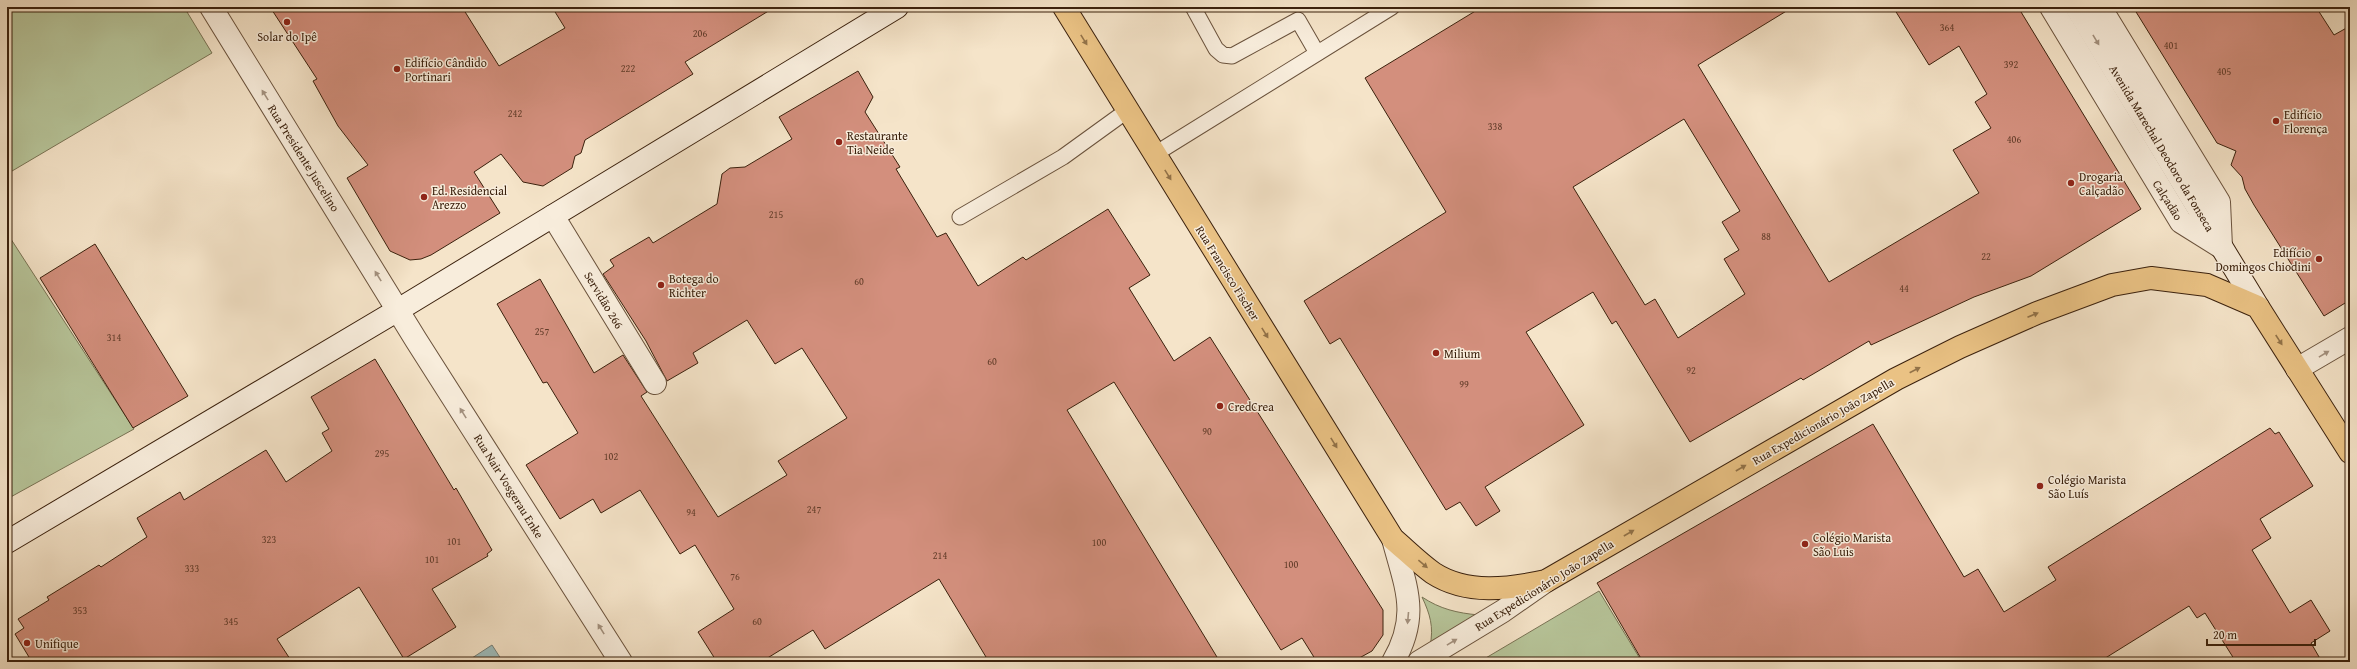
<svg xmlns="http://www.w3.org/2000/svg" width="2357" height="669" font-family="'Gentium Book Plus',serif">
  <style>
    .green { fill: #b7c59a; stroke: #797354 }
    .water { fill: #9ebdbd; stroke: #767f77 }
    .building { fill: #d38f7d; stroke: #3b210d; fill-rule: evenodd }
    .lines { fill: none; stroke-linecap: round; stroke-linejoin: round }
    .lane-casing { stroke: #6a523c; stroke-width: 17 }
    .street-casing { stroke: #6a523c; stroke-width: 24 }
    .secondary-casing { stroke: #3b210d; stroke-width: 24 }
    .primary-casing { stroke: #3b210d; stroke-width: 24 }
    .lane { stroke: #f8eddc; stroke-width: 15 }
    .street { stroke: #f8eddc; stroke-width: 22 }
    .secondary { stroke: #f8eddc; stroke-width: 22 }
    .primary { stroke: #eac284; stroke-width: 22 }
    .oneway { fill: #927248 }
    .oneway2 { fill: #a3917f }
    .poi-dot { fill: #8f2418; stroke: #f8eddc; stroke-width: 1.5 }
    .labels { text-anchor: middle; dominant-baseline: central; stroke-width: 3; stroke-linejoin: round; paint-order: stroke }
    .number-label { font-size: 10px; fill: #613c29 }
    .poi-label { font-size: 12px; fill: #3b210d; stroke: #f8eddc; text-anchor: start }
    .street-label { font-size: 12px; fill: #3b210d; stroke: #f8eddc }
  </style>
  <rect width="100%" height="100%" fill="#f5e4c9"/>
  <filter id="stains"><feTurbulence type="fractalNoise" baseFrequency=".005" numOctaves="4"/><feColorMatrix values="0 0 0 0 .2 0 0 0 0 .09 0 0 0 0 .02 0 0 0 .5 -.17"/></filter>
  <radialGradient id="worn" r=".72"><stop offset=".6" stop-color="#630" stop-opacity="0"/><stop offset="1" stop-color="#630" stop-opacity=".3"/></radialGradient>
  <!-- green -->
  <g class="green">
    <path d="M 7,7 L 184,7 L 212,53 L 7,174 Z"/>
    <path d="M 7,233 L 134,429 L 7,499 Z"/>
    <path d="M 1599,591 L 1642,662 L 1479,662 Z"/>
    <path d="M 1422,597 C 1440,609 1457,613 1479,615 L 1430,646 C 1434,627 1430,614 1422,597 Z"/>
  </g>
  <!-- water -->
  <path class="water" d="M 492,645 L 503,662 L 475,662 L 472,658 Z"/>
  <!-- building -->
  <g class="building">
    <path d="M 270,7 L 462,7 L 499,66 L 565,28 L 552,7 L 775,7 L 685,62 L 693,74 L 585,140 L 581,153 L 575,156 L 572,168 L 543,186 L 523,182 L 501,154 L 474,172 L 500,213 L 431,255 L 421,259 L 410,260 L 390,251 L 347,178 L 368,165 L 338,126 L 313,81 L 317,79 Z"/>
    <path d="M 1482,7 L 1793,7 L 1698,65 L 1829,282 L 1979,193 L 1953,150 L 1991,128 L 1975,102 L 1987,94 L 1959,46 L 1929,65 L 1893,7 L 2018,7 L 2141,209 L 2031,276 L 1974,297 L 1871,345 L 1869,341 L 1803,380 L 1801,378 L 1690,442 L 1616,321 L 1612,324 L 1593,292 L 1526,332 L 1584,425 L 1485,487 L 1500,511 L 1476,526 L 1460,502 L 1446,510 L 1340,338 L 1330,344 L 1304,301 L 1446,212 L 1365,78 ZM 1684,119 L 1740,211 L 1722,222 L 1739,250 L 1724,259 L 1745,294 L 1678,338 L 1655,299 L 1645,305 L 1573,187 Z"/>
    <path d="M 2133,7 L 2316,7 L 2334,35 L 2350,26 L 2350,300 L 2324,316 L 2254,205 L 2245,189 L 2242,177 L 2231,165 L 2236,151 L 2217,143 Z"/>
    <path d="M 858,71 L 873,97 L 865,112 L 900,167 L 896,169 L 937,237 L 946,233 L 978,286 L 1023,257 L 1026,260 L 1108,209 L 1150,275 L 1129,288 L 1174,361 L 1210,337 L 1383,610 L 1383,635 L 1372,651 L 1352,662 L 1317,662 L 1302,638 L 1281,650 L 1114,382 L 1067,410 L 1220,662 L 989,662 L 939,579 L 825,649 L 813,630 L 761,662 L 717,662 L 698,632 L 734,609 L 695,545 L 680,554 L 640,490 L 601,513 L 593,499 L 560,519 L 526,465 L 578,433 L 547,382 L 543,383 L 497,304 L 540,279 L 594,373 L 623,355 L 647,392 L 641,396 L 718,517 L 787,475 L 778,461 L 847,418 L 802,348 L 775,364 L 747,320 L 693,353 L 698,363 L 667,381 L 646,341 L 603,274 L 614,266 L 610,260 L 649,237 L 653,243 L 717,204 L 722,174 L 730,168 L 745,167 L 792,139 L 779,117 Z"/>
    <path d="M 95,244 L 188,396 L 133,428 L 40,278 Z"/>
    <path d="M 375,359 L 454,490 L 456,488 L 492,550 L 487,554 L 488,556 L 432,589 L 456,627 L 404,659 L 359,587 L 277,639 L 292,662 L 32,662 L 15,634 L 24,628 L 18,619 L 49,600 L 47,597 L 99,565 L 101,567 L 147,537 L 137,518 L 180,492 L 184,500 L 266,450 L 286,482 L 332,451 L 322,433 L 329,429 L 311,397 Z"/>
    <path d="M 1873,424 L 1964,577 L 1978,569 L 2004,612 L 2056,580 L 2048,567 L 2270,428 L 2275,434 L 2279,432 L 2313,486 L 2260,519 L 2271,538 L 2252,550 L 2290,613 L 2311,600 L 2330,631 L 2311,643 L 2322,662 L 2236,662 L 2205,613 L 2197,618 L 2189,606 L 2099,662 L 1643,662 L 1597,583 Z"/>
  </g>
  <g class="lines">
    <defs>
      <g id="lane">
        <path d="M 1193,7 L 1216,49 L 1223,55 L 1232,56 L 1298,20 L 1317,53"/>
        <path d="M 1155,154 L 1392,7"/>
        <path d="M 960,217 L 1063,157 L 1128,110"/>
      </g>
      <g id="street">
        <path d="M 211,7 L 416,340 L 621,662"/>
        <path d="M 2051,7 L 2181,222 L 2221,247"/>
        <path d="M 2100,7 L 2219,202 L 2221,247"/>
        <path d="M 553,216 L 655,383"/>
        <path d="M 2297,369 L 2350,338"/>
        <path d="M 1393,662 C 1420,615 1406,588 1393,539"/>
        <path d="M 1419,662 L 1503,611 L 1546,581"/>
      </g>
      <g id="secondary">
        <path d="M 2076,7 L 2258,307"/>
        <path d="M 7,542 L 398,310 L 897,7"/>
      </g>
      <path id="primary" d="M 1064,7 L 1393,539 C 1406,550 1419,563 1433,573 C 1467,595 1509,589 1546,581 L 1896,379 L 1960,347 L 2037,313 L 2112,285 L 2151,278 L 2207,285 L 2258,307 L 2350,452"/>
    </defs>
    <!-- lane casing -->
    <use href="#lane" class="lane-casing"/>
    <!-- street casing -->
    <use href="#street" class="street-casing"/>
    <!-- secondary casing -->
    <use href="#secondary" class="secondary-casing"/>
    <!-- primary casing -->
    <use href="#primary" class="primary-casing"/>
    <!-- lane -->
    <use href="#lane" class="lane"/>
    <!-- street -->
    <use href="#street" class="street"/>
    <!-- secondary -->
    <use href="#secondary" class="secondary"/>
    <!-- primary -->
    <use href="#primary" class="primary"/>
  </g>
  <!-- one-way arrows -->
  <defs><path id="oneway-solid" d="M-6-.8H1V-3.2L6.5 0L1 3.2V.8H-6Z"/></defs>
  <g class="oneway">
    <use href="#oneway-solid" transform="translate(1084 40) rotate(58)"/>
    <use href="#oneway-solid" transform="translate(1168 175) rotate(58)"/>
    <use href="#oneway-solid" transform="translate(2033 315) rotate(-23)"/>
    <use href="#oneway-solid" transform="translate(1265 333) rotate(58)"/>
    <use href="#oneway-solid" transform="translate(2279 340) rotate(57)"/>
    <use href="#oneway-solid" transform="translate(1915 370) rotate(-27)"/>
    <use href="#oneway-solid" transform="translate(1334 443) rotate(58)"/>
    <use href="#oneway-solid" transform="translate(1741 468) rotate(-30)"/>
    <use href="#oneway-solid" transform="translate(1629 533) rotate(-30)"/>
    <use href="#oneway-solid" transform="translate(1423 564) rotate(40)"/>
  </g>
  <g class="oneway2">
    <use href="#oneway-solid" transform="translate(2096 40) rotate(59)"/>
    <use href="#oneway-solid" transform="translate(265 95) rotate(-122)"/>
    <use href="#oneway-solid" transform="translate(378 276) rotate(-122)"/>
    <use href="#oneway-solid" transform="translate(2324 354) rotate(-31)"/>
    <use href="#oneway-solid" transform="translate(463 413) rotate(-122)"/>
    <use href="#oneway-solid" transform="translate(1408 618) rotate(95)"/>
    <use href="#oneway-solid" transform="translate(601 629) rotate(-122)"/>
    <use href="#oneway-solid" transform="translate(1452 642) rotate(-31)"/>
  </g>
  <!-- markers -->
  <g class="poi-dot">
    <circle cx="287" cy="22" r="4"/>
    <circle cx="397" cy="69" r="4"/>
    <circle cx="2276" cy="121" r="4"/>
    <circle cx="839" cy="142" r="4"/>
    <circle cx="2071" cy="183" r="4"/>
    <circle cx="424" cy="197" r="4"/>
    <circle cx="2319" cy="259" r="4"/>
    <circle cx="661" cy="285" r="4"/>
    <circle cx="1436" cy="353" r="4"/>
    <circle cx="1220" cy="406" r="4"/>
    <circle cx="2040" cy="486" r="4"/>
    <circle cx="1805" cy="544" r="4"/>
    <circle cx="27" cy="643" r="4"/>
  </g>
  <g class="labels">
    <!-- number labels -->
    <g class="number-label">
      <text x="1947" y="27">364</text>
      <text x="700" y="33">206</text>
      <text x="2171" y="45">401</text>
      <text x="2011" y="64">392</text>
      <text x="628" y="68">222</text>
      <text x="2224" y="71">405</text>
      <text x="515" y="113">242</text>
      <text x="1495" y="126">338</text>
      <text x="2014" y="139">406</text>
      <text x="776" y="214">215</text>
      <text x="1766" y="236">88</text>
      <text x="1986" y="256">22</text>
      <text x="859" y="281">60</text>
      <text x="1904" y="288">44</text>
      <text x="542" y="331">257</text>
      <text x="114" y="337">314</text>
      <text x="992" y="361">60</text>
      <text x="1691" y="370">92</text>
      <text x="1464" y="384">99</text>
      <text x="1207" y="431">90</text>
      <text x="382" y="453">295</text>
      <text x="611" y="456">102</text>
      <text x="814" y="509">247</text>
      <text x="691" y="512">94</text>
      <text x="269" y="539">323</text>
      <text x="454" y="541">101</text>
      <text x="1099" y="542">100</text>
      <text x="940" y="555">214</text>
      <text x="432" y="559">101</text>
      <text x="1291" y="564">100</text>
      <text x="192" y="568">333</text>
      <text x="735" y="576">76</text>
      <text x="80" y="610">353</text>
      <text x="231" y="621">345</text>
      <text x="757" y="621">60</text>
    </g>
    <!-- poi labels -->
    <g class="poi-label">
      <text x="287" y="36" text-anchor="middle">Solar do Ipê</text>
      <text x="405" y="62">Edifício Cândido<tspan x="405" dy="14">Portinari</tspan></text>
      <text x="2284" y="114">Edifício<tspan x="2284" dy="14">Florença</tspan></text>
      <text x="847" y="135">Restaurante<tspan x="847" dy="14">Tia Neide</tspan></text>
      <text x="2079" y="176">Drogaria<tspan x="2079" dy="14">Calçadão</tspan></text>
      <text x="432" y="190">Ed. Residencial<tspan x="432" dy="14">Arezzo</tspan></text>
      <text x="2311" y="252" text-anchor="end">Edifício<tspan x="2311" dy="14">Domingos Chiodini</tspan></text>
      <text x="669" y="278">Botega do<tspan x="669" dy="14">Richter</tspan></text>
      <text x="1444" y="353">Milium</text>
      <text x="1228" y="406">CredCrea</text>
      <text x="2048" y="479">Colégio Marista<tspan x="2048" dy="14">São Luís</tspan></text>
      <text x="1813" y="537">Colégio Marista<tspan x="1813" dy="14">São Luis</tspan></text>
      <text x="35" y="643">Unifique</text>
    </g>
    <!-- street labels -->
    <g class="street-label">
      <text transform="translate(2162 148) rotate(59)">Avenida Marechal Deodoro da Fonseca</text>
      <text transform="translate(304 158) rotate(58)">Rua Presidente Juscelino</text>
      <text transform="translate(2168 200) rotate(58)">Calçadão</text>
      <text transform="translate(1228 273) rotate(58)">Rua Francisco Fischer</text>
      <text transform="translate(604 300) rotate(59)">Servidão 266</text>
      <text transform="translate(1823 421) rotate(-30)">Rua Expedicionário João Zapella</text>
      <text transform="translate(509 486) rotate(58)">Rua Nair Vosgerau Enke</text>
      <text transform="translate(1544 585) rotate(-32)">Rua Expedicionário João Zapella</text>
    </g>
  </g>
  <!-- margin -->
  <rect width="2357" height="669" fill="none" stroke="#f5e4c9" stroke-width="24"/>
  <rect x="8" y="8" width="2341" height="653" fill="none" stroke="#3b210d" stroke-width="2"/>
  <rect x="12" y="12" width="2333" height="645" fill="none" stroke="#3b210d"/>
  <!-- scale -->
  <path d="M2207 639v6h108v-6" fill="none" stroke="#3b210d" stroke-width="2"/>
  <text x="2213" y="639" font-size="12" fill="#3b210d" stroke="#f8eddc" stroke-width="3" paint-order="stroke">20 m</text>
  <rect width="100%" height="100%" filter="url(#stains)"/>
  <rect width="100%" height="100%" fill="url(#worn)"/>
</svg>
